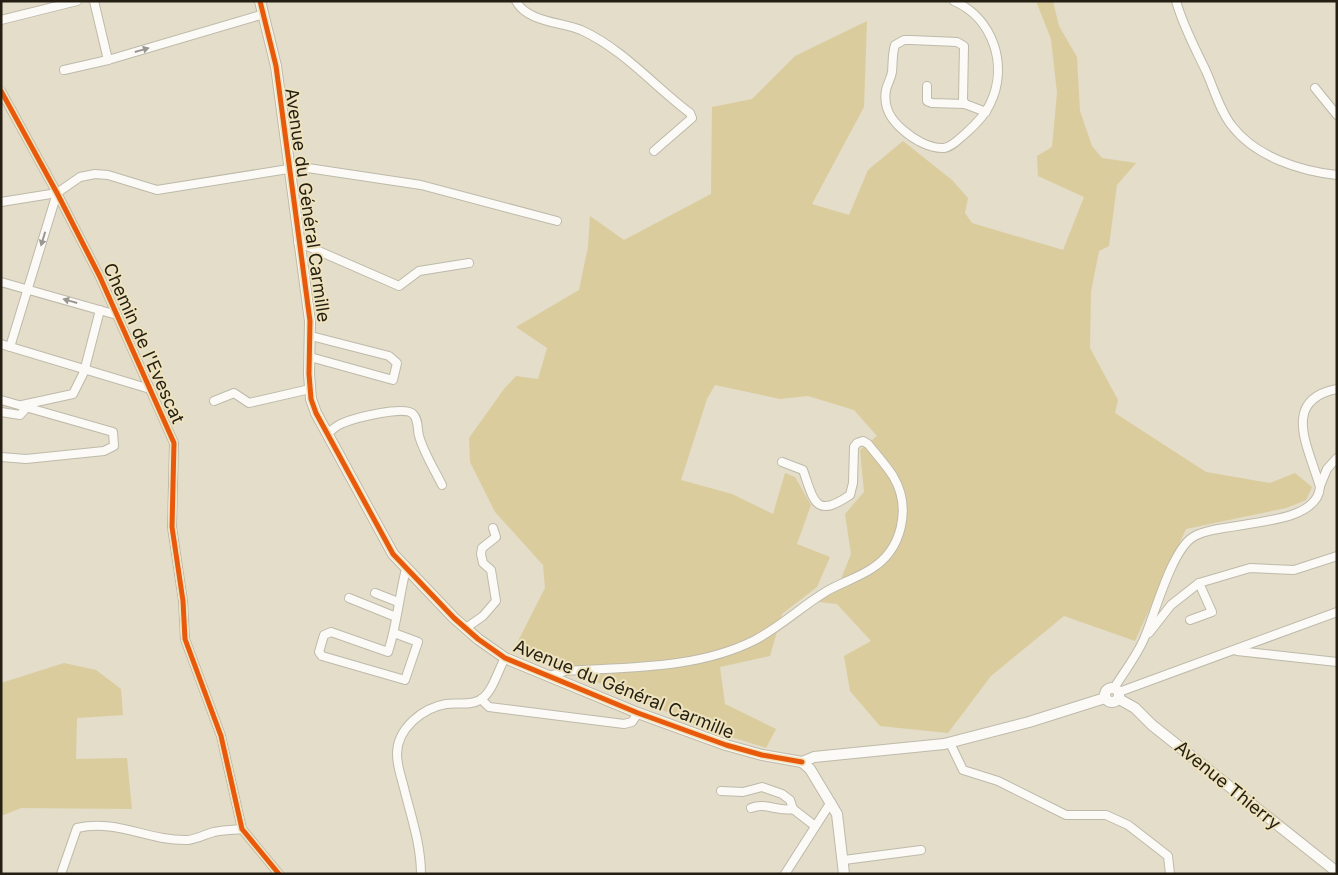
<svg xmlns="http://www.w3.org/2000/svg" width="1338" height="875" font-family="Inter,sans-serif">
  <style>
    .green { fill: #dbcc9d }
    .lines { fill: none; stroke-linecap: round; stroke-linejoin: round }
    .street-casing { stroke: #bebaaa; stroke-width: 10 }
    .secondary-casing { stroke: #bebaaa; stroke-width: 12 }
    .street { stroke: #fbfaf7; stroke-width: 8 }
    .secondary { stroke: #fbfaf7; stroke-width: 10 }
    .cycleway-casing { stroke: #eee3be; stroke-width: 8 }
    .cycleway { stroke: #e8590c; stroke-width: 5 }
    .oneway { fill: #9a9790 }
    .labels { text-anchor: middle; dominant-baseline: central; stroke-width: 4; stroke-linejoin: round; paint-order: stroke }
    .street-label { font-size: 18px; fill: #241f12; stroke: #eee3be }
  </style>
  <rect width="100%" height="100%" fill="#e3ddc9"/>
  <!-- green -->
  <g class="green">
    <path d="M 1036,1 L 1053,1 L 1059,26 L 1077,57 L 1080,111 L 1092,146 L 1102,158 L 1136,163 L 1117,185 L 1109,246 L 1099,251 L 1091,292 L 1090,348 L 1118,400 L 1115,413 L 1206,472 L 1270,483 L 1295,473 L 1312,487 L 1306,500 L 1286,508 L 1186,529 L 1135,641 L 1064,616 L 991,676 L 948,733 L 880,726 L 850,691 L 844,656 L 871,641 L 837,604 L 819,602 L 819,599 L 837,589 L 851,554 L 845,514 L 864,492 L 860,450 L 877,436 L 854,410 L 808,396 L 780,399 L 715,385 L 707,399 L 681,480 L 732,494 L 773,514 L 785,473 L 795,477 L 811,505 L 797,544 L 830,557 L 817,587 L 782,614 L 770,656 L 720,667 L 725,704 L 776,729 L 766,748 L 709,730 L 515,647 L 545,588 L 543,565 L 495,512 L 470,462 L 469,438 L 504,389 L 516,376 L 538,379 L 547,348 L 516,327 L 579,290 L 588,247 L 590,216 L 624,240 L 711,194 L 712,107 L 752,99 L 795,56 L 867,21 L 864,107 L 812,204 L 849,215 L 868,170 L 903,141 L 952,180 L 968,198 L 965,213 L 972,223 L 1063,250 L 1084,197 L 1038,176 L 1037,156 L 1052,147 L 1057,93 L 1051,39 Z"/>
    <path d="M 64,663 L 96,670 L 121,689 L 123,715 L 77,718 L 76,759 L 127,758 L 132,809 L 21,808 L 1,816 L 1,683 Z"/>
  </g>
  <g class="lines">
    <defs>
      <g id="street">
        <path d="M 94,1 L 108,60"/>
        <path d="M 516,1 C 527,22 561,22 581,30 C 623,49 654,86 690,113 L 692,118 L 654,151"/>
        <path d="M 954,1 C 993,18 1009,66 990,104 C 985,115 975,125 966,133 C 960,138 952,147 944,148 C 930,149 913,139 903,130 C 890,119 883,107 886,90 C 887,84 891,79 892,72 C 893,63 892,54 895,45 L 904,40 L 911,40 L 957,42 L 964,46 L 963,100 L 965,104"/>
        <path d="M 1176,1 C 1183,26 1195,48 1206,71 C 1214,89 1220,111 1232,126 C 1256,157 1300,171 1337,175"/>
        <path d="M 1,20 L 77,1"/>
        <path d="M 64,70 L 108,60 L 264,14"/>
        <path d="M 927,86 L 927,101 L 932,103 L 965,104 L 986,112"/>
        <path d="M 1315,88 L 1337,115"/>
        <path d="M 1,91 L 57,193 L 100,277 L 174,443 L 172,527 L 183,601 L 185,639 L 221,736 L 242,829 L 279,874"/>
        <path d="M 1,202 L 57,193 L 80,177 L 95,174 L 108,175 L 157,190 L 301,167 L 421,185 L 557,221"/>
        <path d="M 298,242 L 399,286 L 419,271 L 469,263"/>
        <path d="M 1,282 L 117,315"/>
        <path d="M 1,344 L 150,389"/>
        <path d="M 10,347 L 57,193"/>
        <path d="M 310,357 L 393,380 L 397,363 L 389,356 L 311,336"/>
        <path d="M 85,368 L 100,310"/>
        <path d="M 1,400 L 113,432 L 114,446 L 104,451 L 26,459 L 1,457"/>
        <path d="M 214,401 L 234,393 L 249,403 L 310,389"/>
        <path d="M 22,405 L 73,394 L 86,368"/>
        <path d="M 1,412 L 20,415 L 27,407"/>
        <path d="M 327,434 C 332,430 337,425 343,423 C 355,418 405,405 413,414 C 419,420 417,429 419,436 C 424,453 434,469 442,485"/>
        <path d="M 1320,486 L 1327,469 L 1337,458"/>
        <path d="M 375,593 L 398,602"/>
        <path d="M 349,598 L 396,617"/>
        <path d="M 1190,620 L 1212,612 L 1199,583"/>
        <path d="M 466,628 L 483,616 L 496,601 L 491,570 L 483,563 L 481,554 L 482,548 L 496,537 L 493,528"/>
        <path d="M 394,633 L 418,642 L 405,680 L 322,656 L 319,652 L 324,635 L 331,632 L 388,652 C 397,625 399,596 406,569"/>
        <path d="M 1149,633 L 1171,605 L 1199,583 L 1250,568 L 1294,570 L 1337,556"/>
        <path d="M 1237,651 L 1337,662"/>
        <path d="M 549,676 L 566,671 C 629,667 698,669 755,640 C 780,627 802,606 827,591 C 841,583 857,578 871,569 C 902,550 912,508 893,476 C 886,465 876,454 868,444 L 863,441 L 857,443 L 854,447 L 853,483 L 850,495 C 815,519 814,501 803,470 L 782,462"/>
        <path d="M 1114,688 C 1124,672 1136,657 1144,639 C 1155,614 1171,551 1193,537 C 1220,520 1317,529 1320,487 C 1309,448 1280,400 1337,389"/>
        <path d="M 1119,692 L 1337,612"/>
        <path d="M 481,699 L 489,707 L 624,724 L 632,722 L 638,713"/>
        <path d="M 950,743 L 963,770 L 998,781 L 1066,815 L 1106,815 L 1128,825 L 1168,856 L 1170,874"/>
        <path d="M 721,791 L 743,792 L 762,787 L 782,794 L 790,800 L 793,809 L 815,826"/>
        <path d="M 751,808 C 766,802 777,812 793,809"/>
        <path d="M 844,860 L 921,850"/>
        <path d="M 61,874 L 77,828 C 118,819 147,841 188,840 C 197,839 206,834 214,832 C 223,830 233,830 242,829"/>
        <path d="M 421,874 C 421,846 412,819 405,792 C 402,779 397,767 397,754 C 397,729 422,708 446,704 C 457,702 469,706 480,700 C 493,692 498,670 505,658"/>
        <path d="M 785,874 L 831,802"/>
      </g>
      <g id="secondary">
        <path d="M 260,1 L 276,66 L 310,321 L 309,374 L 311,399 L 316,413 L 393,554 L 454,618 L 478,639 L 505,658 L 638,713 L 726,745 L 762,755 L 802,762"/>
        <circle cx="1112" cy="695" r="7"/>
        <path d="M 1119,699 L 1135,708 L 1152,725 L 1337,872"/>
        <path d="M 802,762 L 814,757 L 944,744 L 1029,722 L 1105,698"/>
        <path d="M 802,762 L 810,769 L 837,814 L 844,874"/>
      </g>
    </defs>
    <!-- street casing -->
    <use href="#street" class="street-casing"/>
    <!-- secondary casing -->
    <use href="#secondary" class="secondary-casing"/>
    <!-- street -->
    <use href="#street" class="street"/>
    <!-- secondary -->
    <use href="#secondary" class="secondary"/>
    <defs>
      <g id="cycleway">
        <path d="M 260,1 L 276,66 L 310,321 L 309,374 L 311,399 L 316,413 L 393,554 L 454,618 L 478,639 L 505,658 L 638,713 L 726,745 L 762,755 L 802,762"/>
        <path d="M 1,91 L 57,193 L 100,277 L 174,443 L 172,527 L 183,601 L 185,639 L 221,736 L 242,829 L 279,874"/>
      </g>
    </defs>
    <!-- cycleway casing -->
    <use href="#cycleway" class="cycleway-casing"/>
    <!-- cycleway -->
    <use href="#cycleway" class="cycleway"/>
  </g>
  <!-- one-way arrows -->
  <defs><path id="oneway-solid" d="M-6-.8H1V-3.2L6.5 0L1 3.2V.8H-6Z" transform="scale(1.25)"/></defs>
  <g class="oneway">
    <use href="#oneway-solid" transform="translate(142 50) rotate(-16)"/>
    <use href="#oneway-solid" transform="translate(43 239) rotate(107)"/>
    <use href="#oneway-solid" transform="translate(70 301) rotate(-164)"/>
  </g>
  <g class="labels">
    <!-- street labels -->
    <g class="street-label">
      <text transform="translate(308 205) rotate(82)">Avenue du Général Carmille</text>
      <text transform="translate(144 343) rotate(66)">Chemin de l'Evescat</text>
      <text transform="translate(624 689) rotate(22)">Avenue du Général Carmille</text>
      <text transform="translate(1228 785) rotate(39)">Avenue Thierry</text>
    </g>
  </g>
  <!-- border -->
  <rect width="1338" height="875" fill="none" stroke="#241f12" stroke-width="5"/>
</svg>
